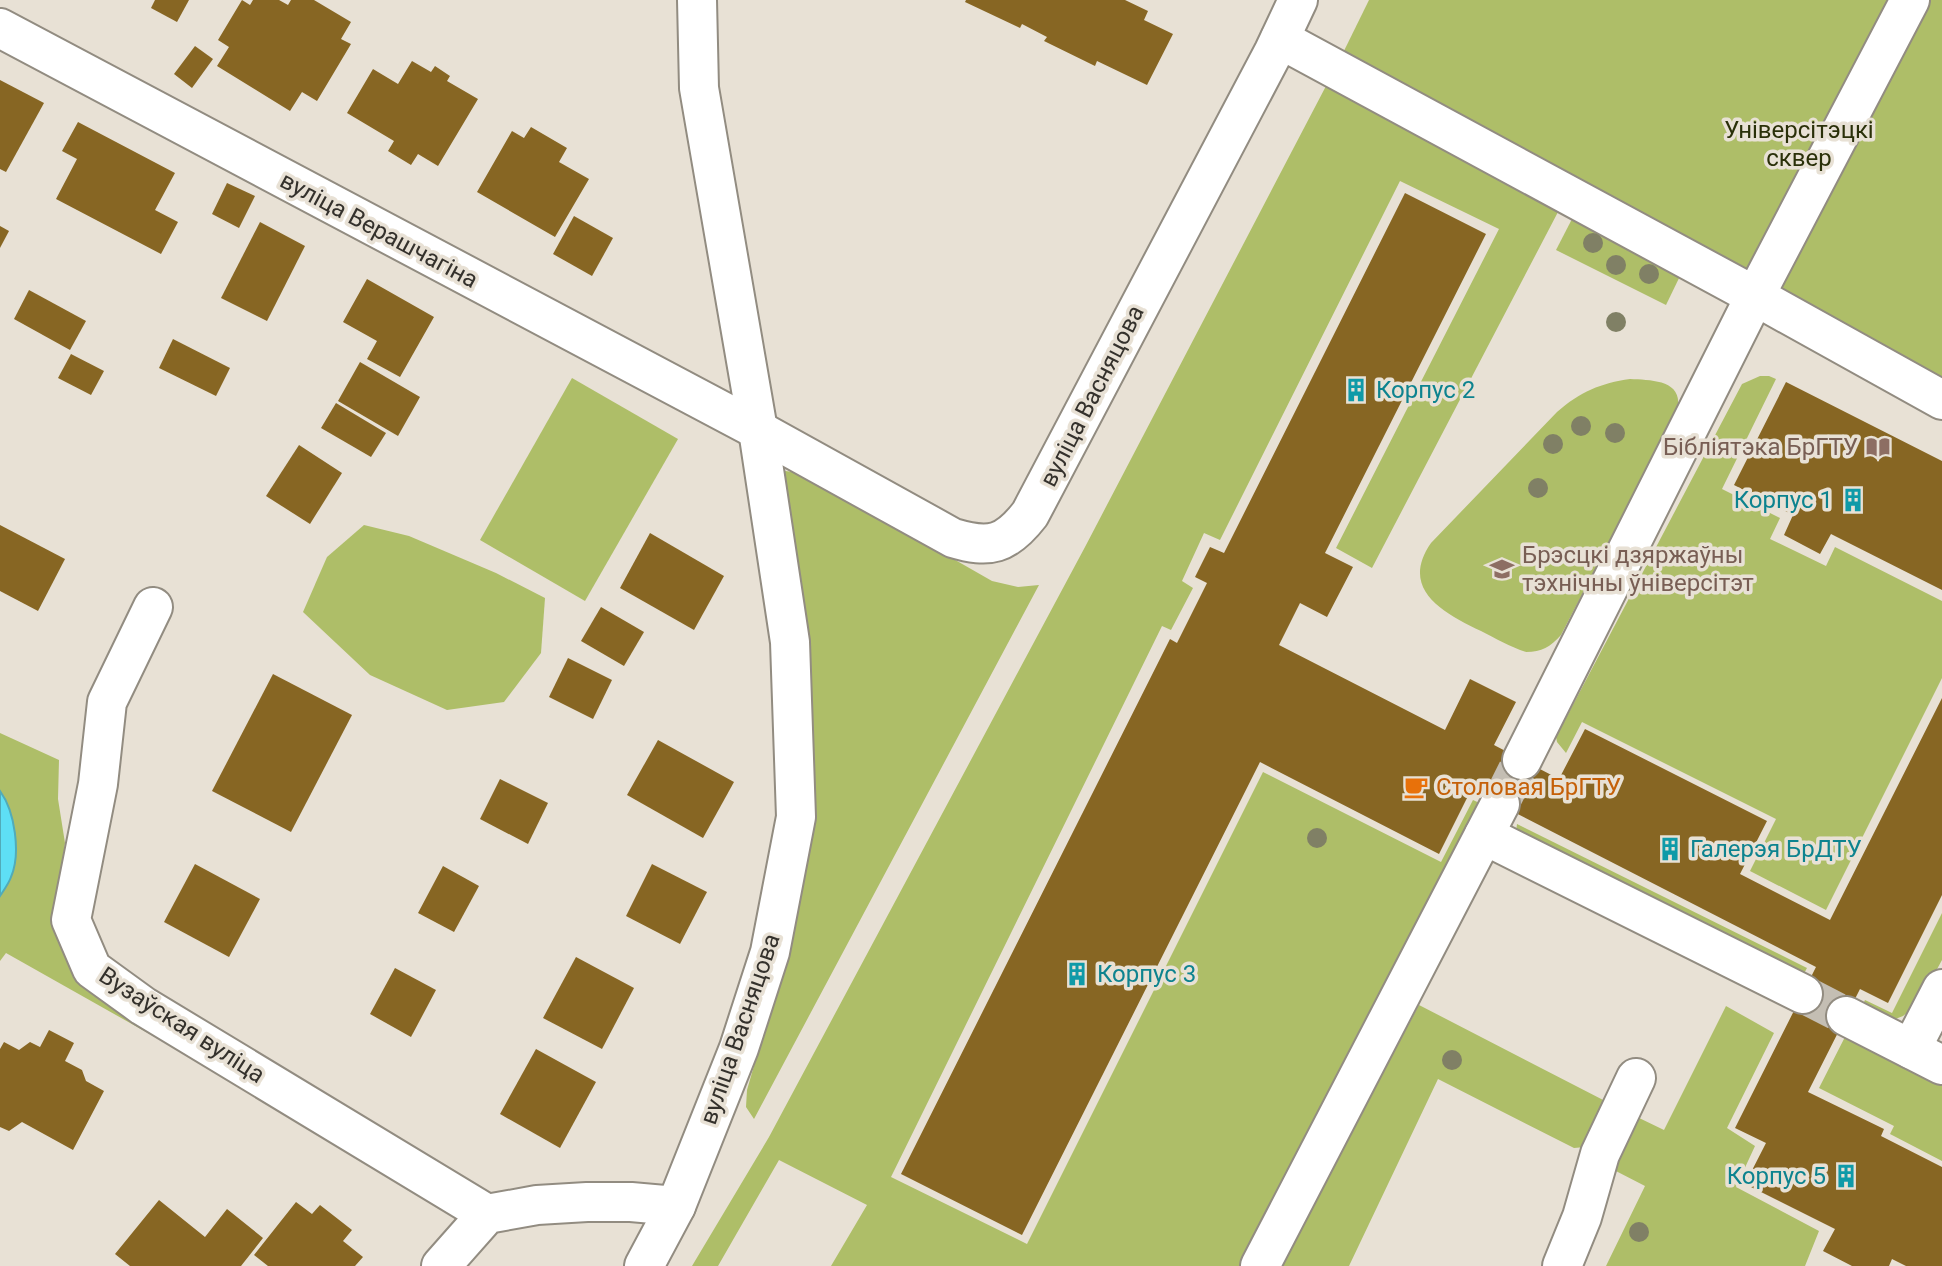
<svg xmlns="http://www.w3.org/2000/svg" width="1942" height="1266" font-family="Roboto,sans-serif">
  <rect width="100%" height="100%" fill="#e8e1d5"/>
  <!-- green -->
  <g fill="#aebe68">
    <path d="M1369 0H1942V379L1339 61Z"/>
    <path d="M1326 86 1558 212 1372 568 1336 548 1499 229 1400 181 1220 540 1204 533 1182 581 1193 588 1171 630 1162 626 891 1177 1027 1244 1263 772 1441 862 1473 800 1486 806 1242 1266H831L867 1205 779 1160 718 1266H692L769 1137 1085 547Z"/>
    <path d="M1572 219 1681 274 1666 305 1556 250Z"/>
    <path d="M1760 376H1769L1776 379 1722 489 1780 518 1770 539 1826 566 1835 547 1942 601V678L1826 910 1750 871 1776 819 1582 722 1566 753 1557 742 1556 737 1742 384Z"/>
    <path d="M572 378 678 439 585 601 480 540Z"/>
    <path d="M1630 379C1652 380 1685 380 1677 411L1561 635C1550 647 1542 652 1526 652 1510 647 1495 638 1481 631 1443 613 1399 589 1431 543L1557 412C1580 392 1601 383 1630 379Z"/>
    <path d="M785 471 803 473 992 581 1018 587 1039 585 754 1119 746 1107 747 1090 780 976 812 774 810 694 777 475Z"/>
    <path d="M364 525 409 536 496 573 545 598 541 653 504 702 447 710 370 675 303 612 327 557Z"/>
    <path d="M0 733 59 760 58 799 65 843 54 927 162 1041 6 953 0 961Z"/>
    <path d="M1517 824 1807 968 1801 979 1516 832Z"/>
    <path d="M1942 913V960L1918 1004 1903 1016 1893 1020 1860 1010 1865 1000 1892 1013Z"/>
    <path d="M1419 1005 1609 1103 1585 1147 1574 1148 1438 1079 1349 1266H1279Z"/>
    <path d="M1726 1006 1774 1033 1727 1128 1755 1146 1736 1187 1819 1231 1805 1266H1606L1645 1186 1612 1169 1635 1116 1664 1130Z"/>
    <path d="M1847 1033 1942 1080V1161L1890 1134 1894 1126 1819 1088Z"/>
  </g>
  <!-- water -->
  <path fill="#5edff5" stroke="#51abb9" stroke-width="2" d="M0 791C15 811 21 854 11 877 9 883 4 890 0 896Z"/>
  <!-- building -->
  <g fill="#876623">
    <path d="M155 0H189L177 22 151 8Z"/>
    <path d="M242 0 250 5 253 0H279L288 5 291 0H314L351 22 341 39 351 44 317 101 302 92 290 111 217 66 229 47 218 40Z"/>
    <path d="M966 0H1125L1148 11 1144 20 1173 34 1147 85 1097 61 1095 66 1044 41 1047 37 1022 24 1020 28 965 2Z"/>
    <path d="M195 46 213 59 192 88 174 74Z"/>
    <path d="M412 61 431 72 435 66 450 76 447 81 478 99 438 166 418 154 411 165 388 151 394 141 347 113 373 69 398 84Z"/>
    <path d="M0 80 44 103 6 172 0 169Z"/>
    <path d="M78 122 175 173 155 210 178 222 161 254 56 199 77 159 62 151Z"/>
    <path d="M531 127 567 148 559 162 589 179 555 237 477 192 512 131 524 138Z"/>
    <path d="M227 183 255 196 239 228 212 214Z"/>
    <path d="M1405 193 1486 234 1325 553 1353 567 1327 617 1300 603 1279 645 1445 730 1470 679 1516 702 1494 745 1559 779 1585 729 1767 821 1740 874 1830 920 1942 698V895L1888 1003 1860 989 1808 1092 1884 1129 1881 1136 1942 1167V1266H1906L1892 1259 1889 1266H1852L1823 1251 1835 1229 1745 1184 1766 1143 1735 1128 1816 967 1471 790 1439 854 1260 762 1022 1235 901 1174 1170 639 1177 643 1207 583 1195 577 1210 547 1224 553Z"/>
    <path d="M574 216 613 238 592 276 553 254Z"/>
    <path d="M260 222 305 246 267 321 221 298Z"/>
    <path d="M0 226 9 231 0 248Z"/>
    <path d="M367 279 434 317 400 377 367 359 377 341 343 322Z"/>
    <path d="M29 290 86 321 70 350 14 319Z"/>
    <path d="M173 339 230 368 216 396 159 368Z"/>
    <path d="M71 354 104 371 91 395 58 378Z"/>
    <path d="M360 362 420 397 398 436 338 401Z"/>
    <path d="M1786 382 1942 461V590L1831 534 1820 554 1784 535 1793 515 1734 485Z"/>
    <path d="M336 403 386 433 371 457 321 428Z"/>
    <path d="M299 445 342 473 310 524 266 496Z"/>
    <path d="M0 525 65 559 38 611 0 591Z"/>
    <path d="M650 533 724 576 694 630 620 588Z"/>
    <path d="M601 607 644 632 624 666 581 641Z"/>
    <path d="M568 658 612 680 593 719 549 697Z"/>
    <path d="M273 674 352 715 291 832 212 791Z"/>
    <path d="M658 740 734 782 703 838 627 795Z"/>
    <path d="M500 779 548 803 528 844 480 819Z"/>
    <path d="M195 864 260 899 229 957 164 922Z"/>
    <path d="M652 864 707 892 680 944 626 916Z"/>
    <path d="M443 866 479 886 454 932 418 913Z"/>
    <path d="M576 957 634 988 602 1049 543 1018Z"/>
    <path d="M395 968 436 990 411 1037 370 1014Z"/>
    <path d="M49 1030 74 1043 65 1061 82 1070 86 1081 104 1091 73 1150 22 1122 9 1131 0 1127V1049L4 1042 19 1050 30 1042 40 1047Z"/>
    <path d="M536 1049 596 1082 560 1148 500 1114Z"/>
    <path d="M159 1200 205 1237 227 1209 263 1238 241 1266H130L115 1254Z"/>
    <path d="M296 1202 312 1214 320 1205 352 1230 343 1241 363 1257 355 1266H268L254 1255Z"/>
  </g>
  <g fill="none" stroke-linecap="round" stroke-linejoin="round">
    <!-- minor-tunnel -->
    <g stroke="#c4beb3" stroke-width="38" stroke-dasharray="38 19" stroke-linecap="butt">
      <path d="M1500 804 1522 760"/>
      <path d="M1803 994 1846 1016"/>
    </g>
    <!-- minor casing -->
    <g stroke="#928c81" stroke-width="42">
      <g id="minor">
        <path d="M1910 0 1755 296 1942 400"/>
        <path d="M0 28 758 430 953 538C990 549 1006 545 1030 514L1274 51 1298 0"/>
        <path d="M1280 39 1755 296 1522 760"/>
        <path d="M153 607 107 702 98 784 71 920 92 969 143 1006 487 1214"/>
        <path d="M1484 835 1803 994"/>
        <path d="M1846 1016 1942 1065"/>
        <path d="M1911 1049 1942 989"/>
        <path d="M441 1266 487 1214 537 1205 587 1202H631L676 1206"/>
        <path d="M644 1266 676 1206 739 1048 770 952 796 817 790 642 758 430 699 88 697 0"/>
        <path d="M1260 1266 1500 804"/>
        <path d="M1562 1266 1582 1217 1600 1154 1636 1078"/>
      </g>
    </g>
    <!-- minor -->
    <use href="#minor" stroke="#fff" stroke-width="38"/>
  </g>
  <!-- trees -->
  <g fill="#808065">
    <circle cx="1593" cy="243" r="10"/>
    <circle cx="1616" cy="265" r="10"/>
    <circle cx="1649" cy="274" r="10"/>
    <circle cx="1616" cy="322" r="10"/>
    <circle cx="1581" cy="426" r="10"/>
    <circle cx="1615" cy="433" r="10"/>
    <circle cx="1553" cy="444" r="10"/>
    <circle cx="1538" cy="488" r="10"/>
    <circle cx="1317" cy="838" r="10"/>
    <circle cx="1452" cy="1060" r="10"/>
    <circle cx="1639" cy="1232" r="10"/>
  </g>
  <!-- icons -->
  <defs>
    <g id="building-bare" transform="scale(1.89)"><path d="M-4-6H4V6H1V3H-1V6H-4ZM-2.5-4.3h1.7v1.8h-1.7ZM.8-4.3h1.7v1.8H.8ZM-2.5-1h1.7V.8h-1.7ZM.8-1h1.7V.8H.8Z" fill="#0f9aa8" stroke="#e8e1d5" stroke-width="2.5" paint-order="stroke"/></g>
    <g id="library-bare" transform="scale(1.89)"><path d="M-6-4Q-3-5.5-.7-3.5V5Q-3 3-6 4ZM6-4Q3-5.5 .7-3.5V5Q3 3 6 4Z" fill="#8d6e63" stroke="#e8e1d5" stroke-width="2.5" paint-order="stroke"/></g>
    <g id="university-bare" transform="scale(1.89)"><path d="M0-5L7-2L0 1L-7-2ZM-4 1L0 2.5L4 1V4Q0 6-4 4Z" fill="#8d6e63" stroke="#e8e1d5" stroke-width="2.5" paint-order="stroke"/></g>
    <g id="cafe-bare" transform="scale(1.89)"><path d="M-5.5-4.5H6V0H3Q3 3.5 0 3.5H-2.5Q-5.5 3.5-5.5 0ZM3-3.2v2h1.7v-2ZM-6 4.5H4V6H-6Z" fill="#e8710a" stroke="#e8e1d5" stroke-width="2.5" paint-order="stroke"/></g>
  </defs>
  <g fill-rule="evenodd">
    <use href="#building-bare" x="1356" y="390"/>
    <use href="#library-bare" x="1878" y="447"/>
    <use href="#building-bare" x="1853" y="500"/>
    <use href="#university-bare" x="1502" y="569"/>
    <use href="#cafe-bare" x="1416" y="787"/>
    <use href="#building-bare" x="1670" y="849"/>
    <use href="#building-bare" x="1077" y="974"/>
    <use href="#building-bare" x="1846" y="1176"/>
  </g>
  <g text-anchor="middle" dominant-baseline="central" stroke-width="7" stroke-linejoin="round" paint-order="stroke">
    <!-- park labels -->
    <g font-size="24" fill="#2a3009" stroke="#e8e1d5">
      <text x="1799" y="130">Універсітэцкі<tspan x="1799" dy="28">сквер</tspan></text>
    </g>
    <!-- street labels -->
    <g font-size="24" fill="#34312c" stroke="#e8e1d5">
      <text transform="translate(379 230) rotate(28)">вуліца Верашчагіна</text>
      <text transform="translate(1092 396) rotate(-63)">вуліца Васняцова</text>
      <text transform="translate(182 1025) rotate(33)">Вузаўская вуліца</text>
      <text transform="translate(740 1029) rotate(-71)">вуліца Васняцова</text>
    </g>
    <!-- culture labels -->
    <g font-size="24" fill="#0d838f" stroke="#e8e1d5" text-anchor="start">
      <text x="1376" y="390">Корпус 2</text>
      <text x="1833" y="500" text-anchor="end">Корпус 1</text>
      <text x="1690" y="849">Галерэя БрДТУ</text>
      <text x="1097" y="974">Корпус 3</text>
      <text x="1826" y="1176" text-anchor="end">Корпус 5</text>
    </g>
    <!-- education labels -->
    <g font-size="24" fill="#785e54" stroke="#e8e1d5" text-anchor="end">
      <text x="1858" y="447">Бібліятэка БрГТУ</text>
      <text x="1522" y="555" text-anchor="start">Брэсцкі дзяржаўны<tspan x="1522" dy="28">тэхнічны ўніверсітэт</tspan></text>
    </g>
    <!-- food labels -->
    <g font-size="24" fill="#c56008" stroke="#e8e1d5" text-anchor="start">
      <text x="1436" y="787">Столовая БрГТУ</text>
    </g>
  </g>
</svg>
